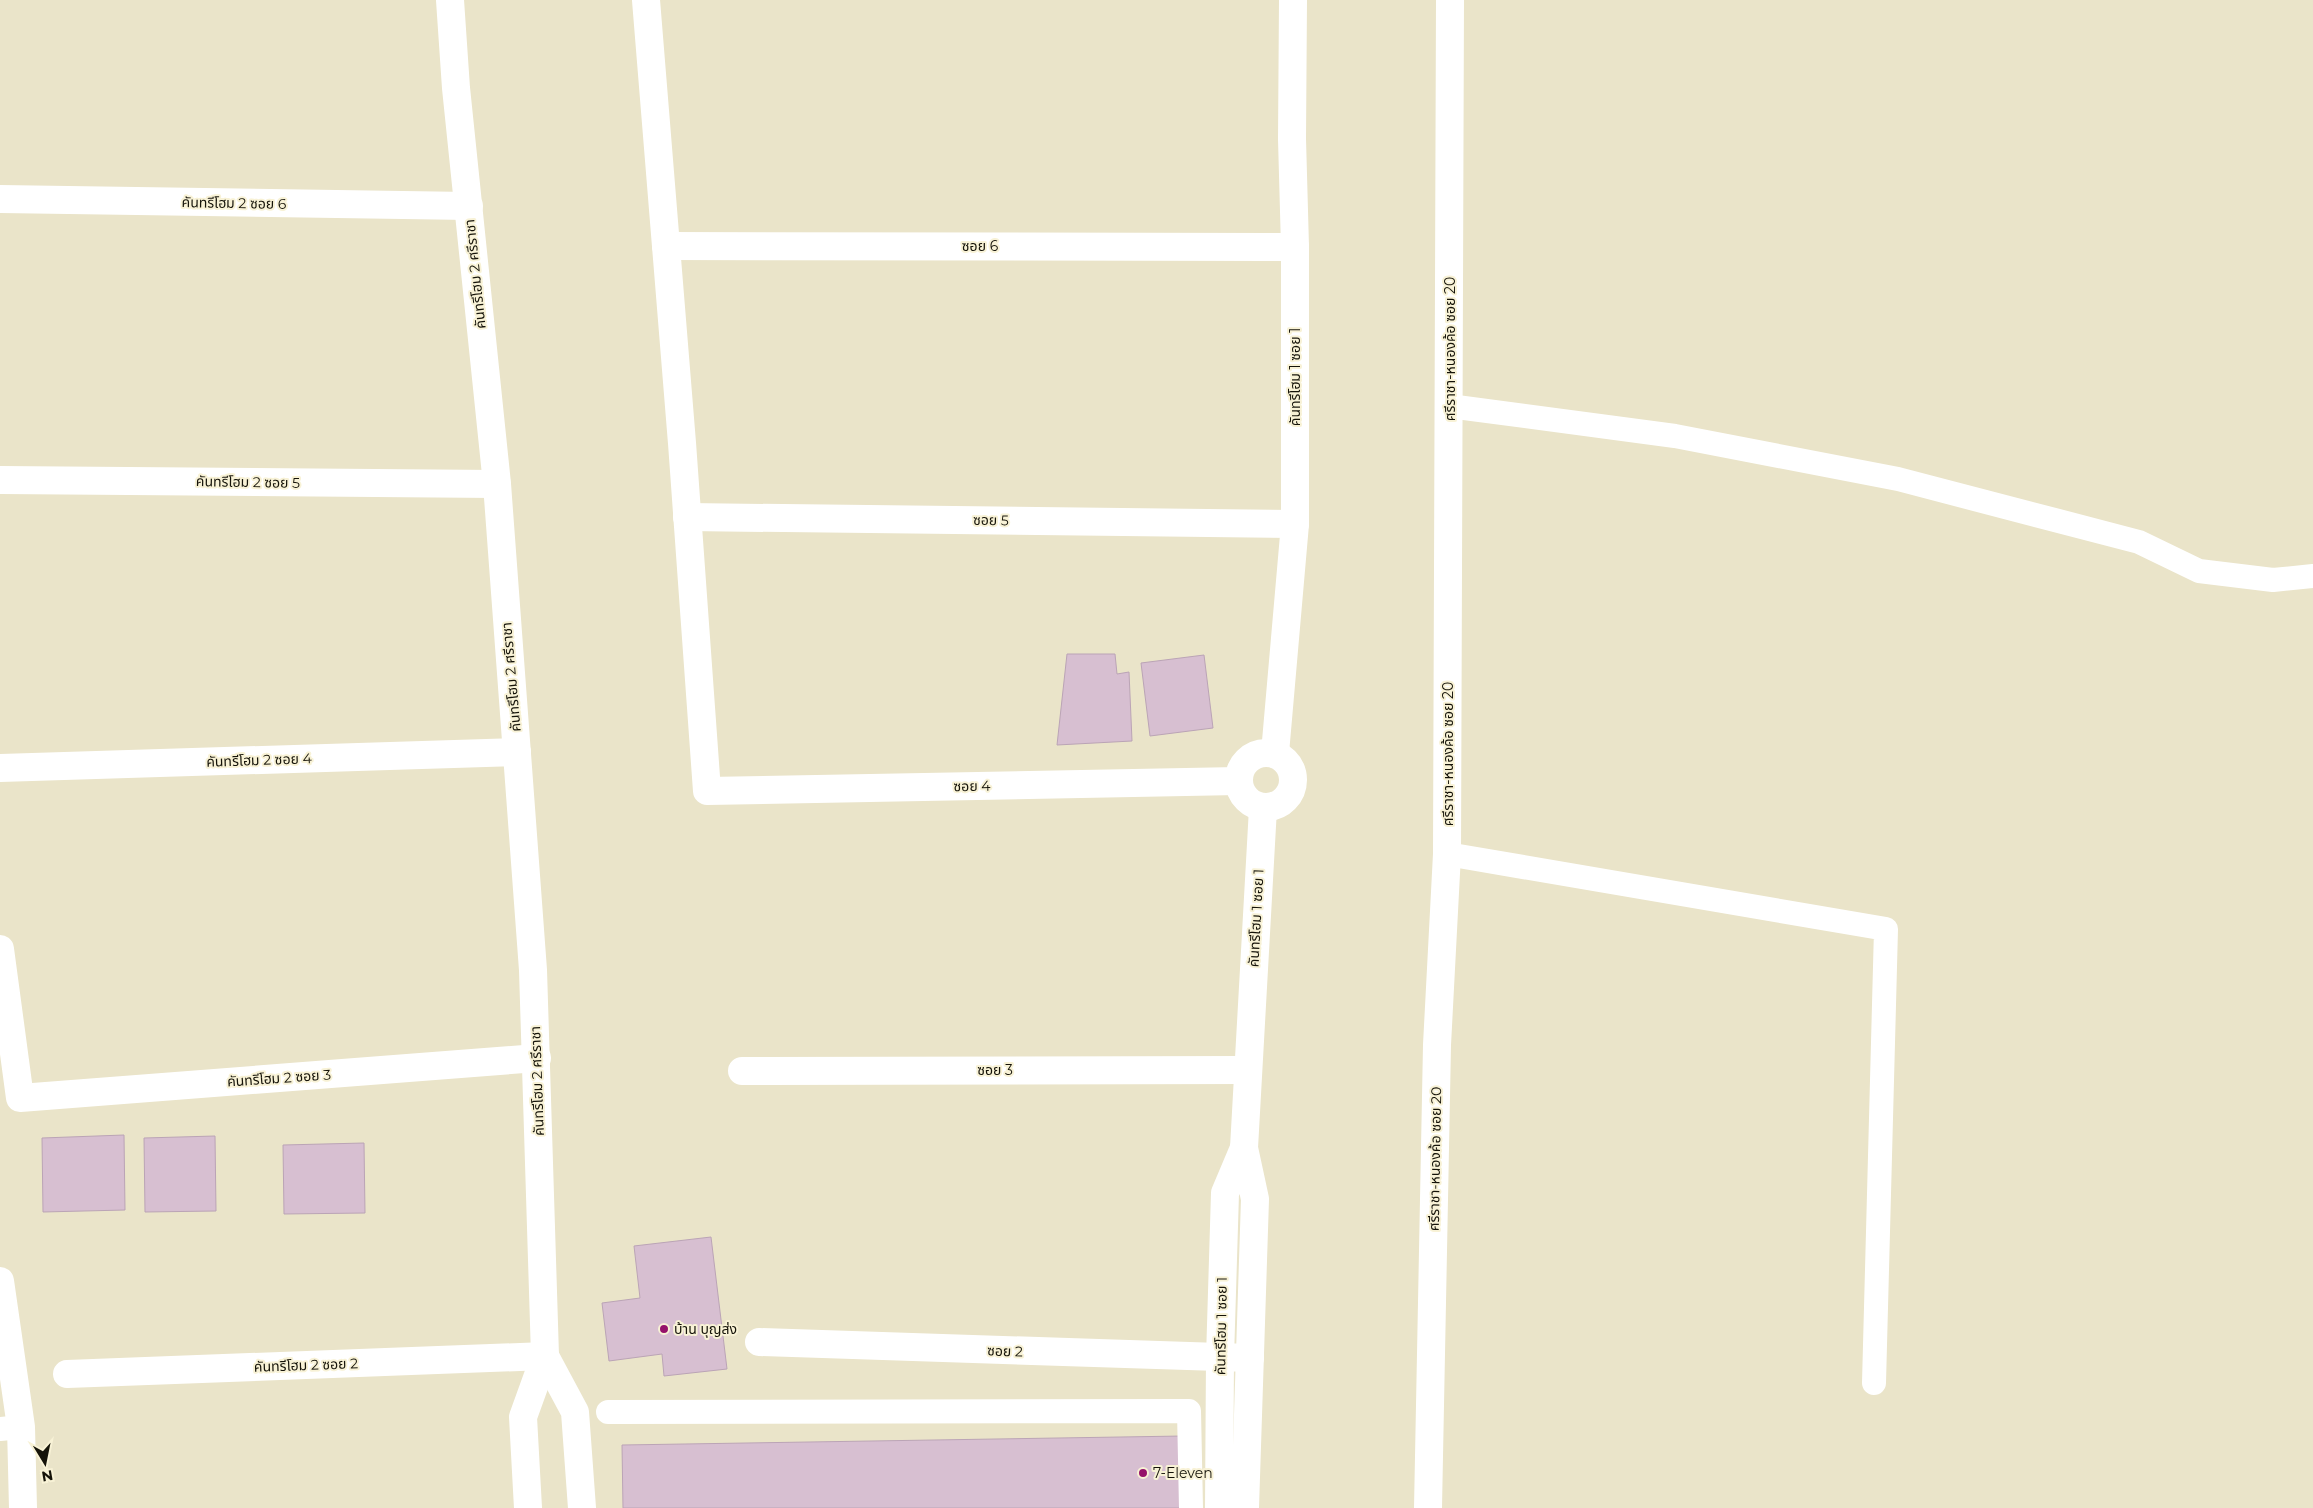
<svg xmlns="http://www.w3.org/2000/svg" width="2313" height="1508" font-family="Montserrat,'Noto Sans Thai',sans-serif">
  <rect width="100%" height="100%" fill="#eae4c9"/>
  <!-- building -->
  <g fill="#d7bfd1" stroke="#bba4b6">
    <path d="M1067 654H1115L1117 674 1129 672 1132 741 1057 745Z"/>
    <path d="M1204 655 1213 728 1150 736 1141 663Z"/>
    <path d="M124 1135 125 1210 43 1212 42 1138Z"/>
    <path d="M215 1136 216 1211 145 1212 144 1138Z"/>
    <path d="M364 1143 365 1213 284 1214 283 1145Z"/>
    <path d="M711 1237 727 1369 664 1376 662 1354 609 1361 602 1303 640 1298 634 1246Z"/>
    <path d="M1183 1436V1508H623L622 1445Z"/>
  </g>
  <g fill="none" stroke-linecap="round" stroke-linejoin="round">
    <!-- service -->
    <g stroke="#fff" stroke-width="24">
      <path d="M1449 406 1675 436 1898 479 2139 542 2199 571 2273 580 2313 576"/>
      <path d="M1447 854 1886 929 1874 1383"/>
      <path d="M608 1412 1189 1411 1191 1508"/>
      <path d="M0 1429 21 1427"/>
    </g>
    <!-- minor -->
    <g stroke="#fff" stroke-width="28">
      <path d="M450 0 456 88 497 484 533 970 545 1356 523 1417 528 1508"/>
      <path d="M646 0 682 443 707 791 1238 781"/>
      <path d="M0 199 469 206"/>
      <path d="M666 246 1295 247"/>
      <path d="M0 480 497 484"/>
      <path d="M687 517 1295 524"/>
      <circle cx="1266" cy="780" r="27"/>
      <path d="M1275 753 1295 524V247L1292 139 1293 0"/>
      <path d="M0 768 517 752"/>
      <path d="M0 949 20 1098 537 1058"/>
      <path d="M742 1071 1247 1070"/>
      <path d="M0 1281 21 1427 23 1508"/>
      <path d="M759 1342 1250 1358"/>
      <path d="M545 1356 575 1412 582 1508"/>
      <path d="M67 1374 545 1356"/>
      <path d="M1219 1508 1220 1358 1225 1193 1244 1148"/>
      <path d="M1245 1508 1255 1199 1244 1148 1263 808"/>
      <path d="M1428 1508 1437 1045 1447 854 1450 0"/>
    </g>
  </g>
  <!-- markers -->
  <g fill="#95126a" stroke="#f8f2d6" stroke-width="2">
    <circle cx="664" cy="1329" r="5"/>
    <circle cx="1143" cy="1473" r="5"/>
  </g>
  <g text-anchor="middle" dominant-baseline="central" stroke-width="4" stroke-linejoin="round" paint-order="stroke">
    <!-- street labels -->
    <g font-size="14" fill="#151309" stroke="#f8f2d6">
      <text transform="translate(234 203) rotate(1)">คันทรีโฮม 2 ซอย 6</text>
      <text x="980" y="246">ซอย 6</text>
      <text transform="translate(475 274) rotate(-96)">คันทรีโฮม 2 ศรีราชา</text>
      <text transform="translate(1450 349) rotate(-90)">ศรีราชา-หนองค้อ ซอย 20</text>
      <text transform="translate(1295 377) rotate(-90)">คันทรีโฮม 1 ซอย 1</text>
      <text transform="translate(248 482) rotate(1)">คันทรีโฮม 2 ซอย 5</text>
      <text transform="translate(991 520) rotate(1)">ซอย 5</text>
      <text transform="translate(511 677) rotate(-95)">คันทรีโฮม 2 ศรีราชา</text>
      <text transform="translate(1448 754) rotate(-90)">ศรีราชา-หนองค้อ ซอย 20</text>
      <text transform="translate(259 760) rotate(-2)">คันทรีโฮม 2 ซอย 4</text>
      <text transform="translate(972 786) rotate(-1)">ซอย 4</text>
      <text transform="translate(1256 918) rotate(-87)">คันทรีโฮม 1 ซอย 1</text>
      <text x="995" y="1070">ซอย 3</text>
      <text transform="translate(279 1078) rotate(-4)">คันทรีโฮม 2 ซอย 3</text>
      <text transform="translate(537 1081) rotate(-92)">คันทรีโฮม 2 ศรีราชา</text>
      <text transform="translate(1435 1159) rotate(-89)">ศรีราชา-หนองค้อ ซอย 20</text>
      <text transform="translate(1221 1326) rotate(-89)">คันทรีโฮม 1 ซอย 1</text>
      <text transform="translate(1005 1351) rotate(2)">ซอย 2</text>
      <text transform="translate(306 1365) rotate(-2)">คันทรีโฮม 2 ซอย 2</text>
    </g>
    <!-- poi labels -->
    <g font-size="14" fill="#151309" stroke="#f8f2d6" text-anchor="start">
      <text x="674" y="1329">บ้าน บุญส่ง</text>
      <text x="1153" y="1473">7-Eleven</text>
    </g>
  </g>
  <!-- north arrow -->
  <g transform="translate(45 1463) rotate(170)" stroke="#f8f2d6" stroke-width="4" paint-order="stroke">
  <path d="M0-4L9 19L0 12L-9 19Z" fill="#151309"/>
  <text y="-8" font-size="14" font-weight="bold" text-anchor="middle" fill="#151309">N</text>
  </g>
</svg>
